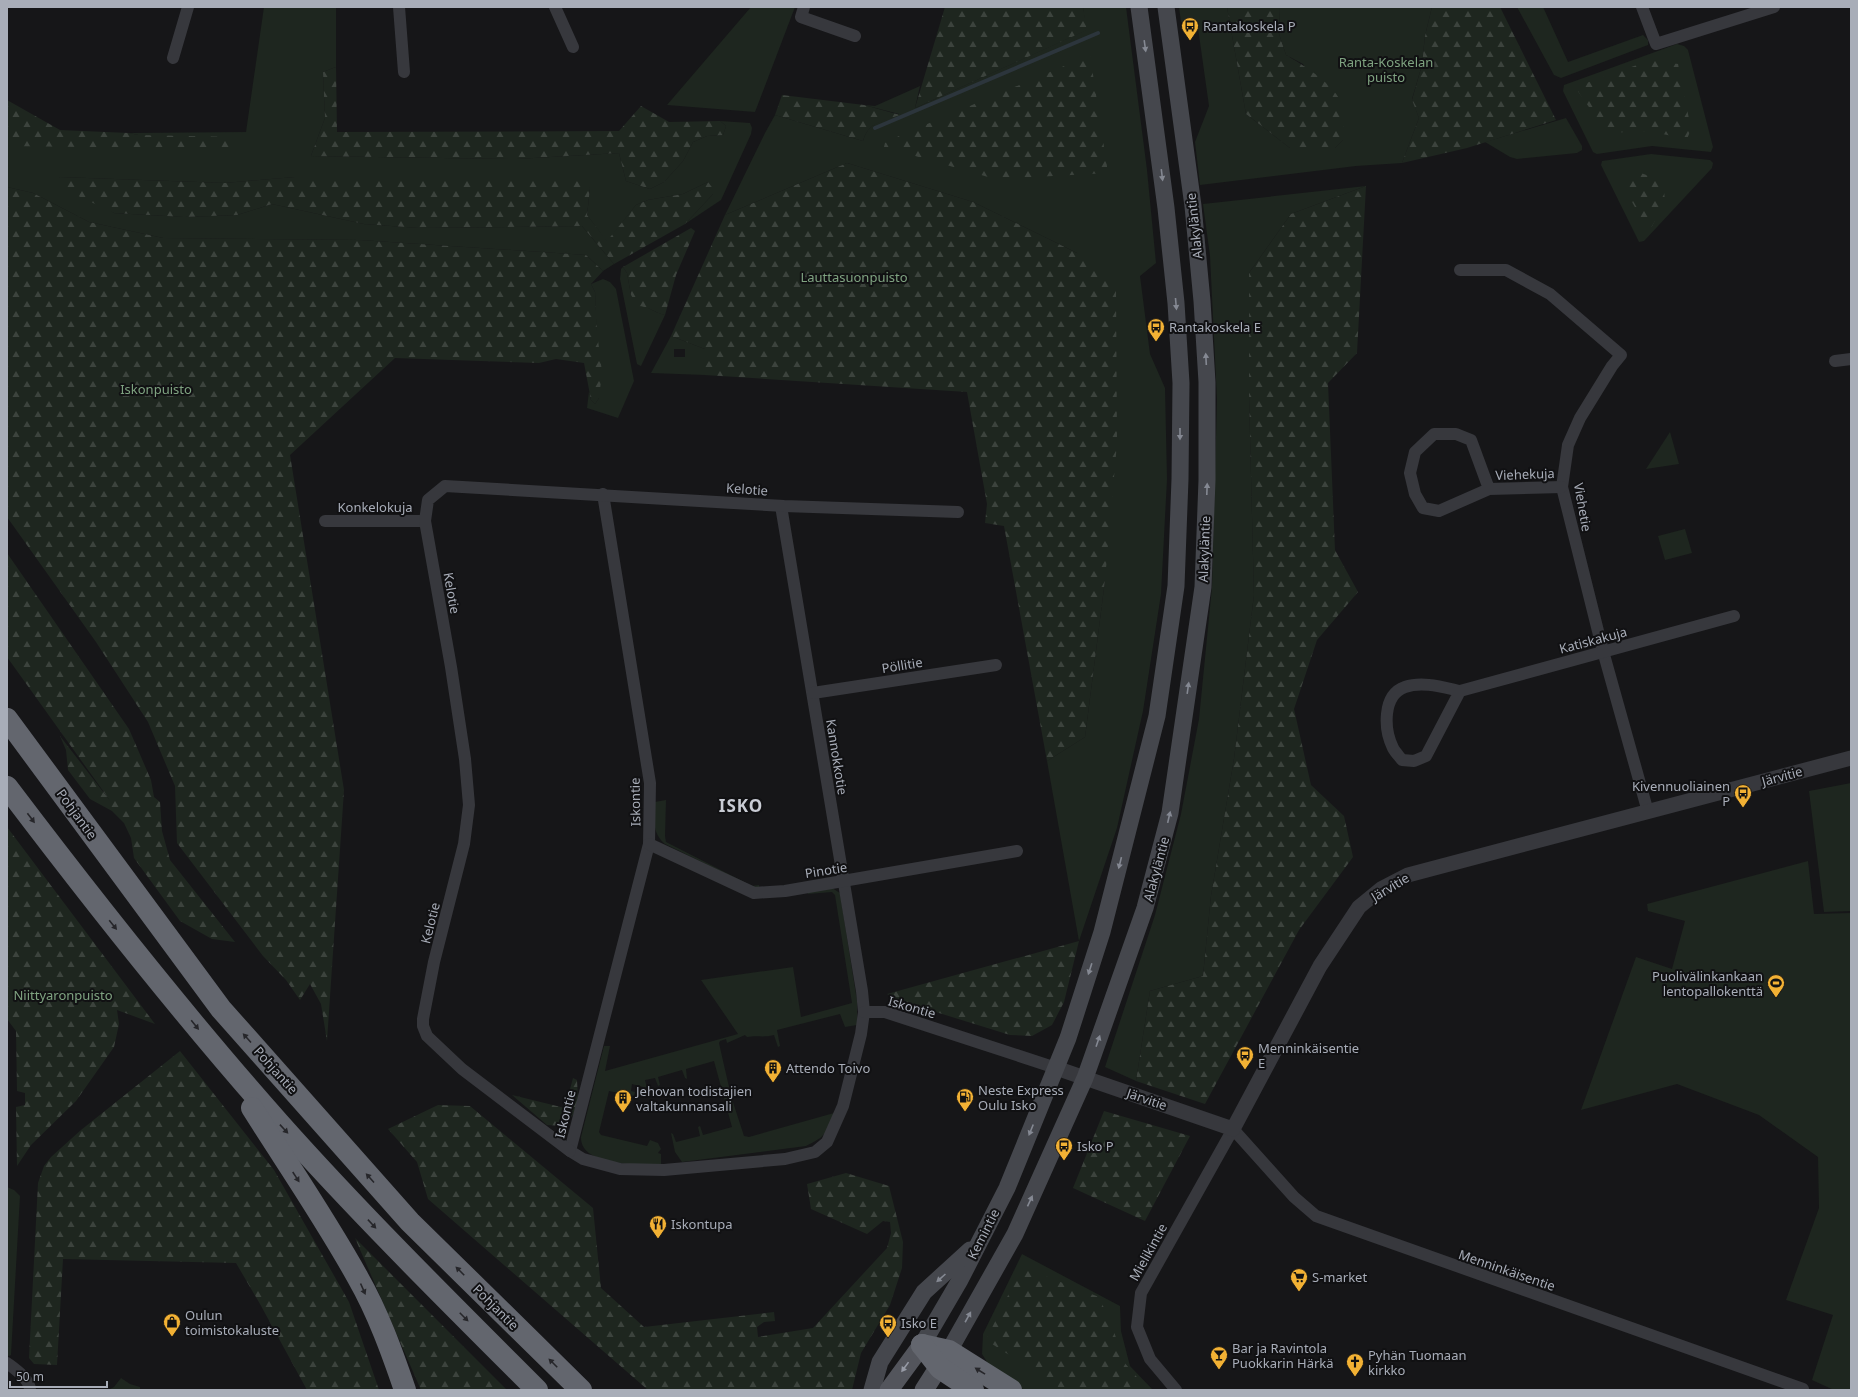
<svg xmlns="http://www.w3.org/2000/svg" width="1858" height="1397" font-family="'Noto Sans',sans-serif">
  <defs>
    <pattern id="forest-firs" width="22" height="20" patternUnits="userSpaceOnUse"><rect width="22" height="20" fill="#1e261f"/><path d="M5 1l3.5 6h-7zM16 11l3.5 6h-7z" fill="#3c433d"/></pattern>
  </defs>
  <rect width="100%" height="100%" fill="#161618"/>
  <!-- green -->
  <g fill="#1e261f" fill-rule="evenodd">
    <path d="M264 7H336V67L323 72 325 118 311 156 516 159 619 153 626 181 650 189 664 182 683 161 693 142 707 136 723 135 726 126 720 121 750 123 752 128 751 134 721 200 685 224 713 194 708 182 683 194 648 200 636 205 607 242 587 215 590 188 295 177 225 183 59 177 114 213 184 217 237 215 272 204 364 224 419 228 582 226 614 264 603 271 586 255 359 240 163 238 89 222 33 193 7 187V146H77L138 135 129 133 246 132Z"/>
    <path d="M751 7H795L755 112 667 105Z"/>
    <path d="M1083 7H1126L1147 170 1156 263 1140 276 1150 354 1165 388 1167 479 1161 594 1143 711 1117 828 1079 941 1047 761 1085 737 1105 580 1077 253 973 202 847 163 725 215 765 133 775 115 863 141C868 122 882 121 899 114L864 105 875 106 920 86 915 108 1086 30Z"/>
    <path d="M1179 7H1227L1246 114 1290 148H1335L1343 140 1303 64 1286 55 1279 34 1280 7H1432L1425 36 1422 65 1412 99 1419 118 1402 163 1356 166 1200 185 1195 142 1209 106 1197 21 1181 22Z"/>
    <path d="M1517 7H1543L1568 62 1643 35 1648 40V45L1561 78 1554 75Z"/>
    <path d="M1677 44 1684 46 1688 50 1713 147 1711 152 1652 146 1597 154 1593 152 1563 91 1564 85Z"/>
    <path d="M1566 118 1582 146V150L1577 153 1517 159 1510 157 1485 142Z"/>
    <path d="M1651 154 1710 160 1713 163 1712 168 1644 241 1639 242 1601 165 1602 161Z"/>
    <path d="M1366 186 1291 214 1249 273V394L1254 595 1234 759 1211 896 1203 976 1150 991 1136 1081 1105 1067 1155 915 1181 814 1199 719 1212 587 1217 399 1210 256 1203 204Z"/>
    <path d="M623 267 627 273 631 295C641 303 652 312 665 315L641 366 637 364 620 279 621 269Z"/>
    <path d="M603 279 610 282 616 289 634 381 618 418 587 408 589 391 591 400 595 404 599 398 595 292 591 284Z"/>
    <path d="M671 336 705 349V375L651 373ZM674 349H685V357H674Z"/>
    <path d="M1670 432 1679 464 1646 469Z"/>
    <path d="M1685 529 1692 553 1665 560 1658 536Z"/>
    <path d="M1851 783V911L1824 912 1809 791Z"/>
    <path d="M666 800 665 836 666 842 752 886 759 885V888L753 887 665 844C651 832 655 819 655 802Z"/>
    <path d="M1808 861 1814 914 1851 913V1390H1834L1812 1380 1833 1315 1786 1300 1819 1208 1818 1157 1759 1115 1677 1084 1581 1110 1636 957 1672 969 1685 921 1648 911 1647 904Z"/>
    <path d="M832 888 840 893 857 1001V1025L845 1027 840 1014 777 1030 780 1046 778 1047 774 1035C762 1038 758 1035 747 1037L745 1035 727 1043 726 1039 720 1041 719 1043 731 1096 744 1136 749 1137 834 1113C827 1133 825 1137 806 1146L682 1162 675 1152 671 1133 673 1134 676 1142 700 1136 698 1127 700 1126 703 1135 732 1127 714 1061 686 1069 687 1079 685 1078 682 1070 658 1077 660 1085 658 1086 655 1078 645 1080 647 1088 632 1084 631 1091 635 1092 634 1096 609 1091 599 1132 601 1135 647 1146 650 1140 658 1143 661 1149 658 1153 661 1154V1165C641 1164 580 1167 581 1137L604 1046H610L605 1071 738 1034 701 980 793 967 801 1017 852 1003 835 895 832 892 808 894V891Z"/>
    <path d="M7 1187 14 1190 20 1196 11 1355 9 1356 7 1355Z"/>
    <path d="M1022 1254 1120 1306 1121 1331 1130 1366 1153 1390H1024L987 1362 982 1354 983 1334Z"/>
    <path d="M121 1378 130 1384 140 1387V1390H108L114 1387Z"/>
  </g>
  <!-- forest -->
  <g fill="url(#forest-firs)">
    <path d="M945 7H1083L1087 30 915 108Z"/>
    <path d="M1227 7H1280L1279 34 1286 55C1303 65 1336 85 1342 105 1345 115 1343 129 1343 140L1335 148H1290L1246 114Z"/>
    <path d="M1432 7H1500L1556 120 1467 148 1402 163 1419 118 1412 100 1422 65 1425 36Z"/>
    <path d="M1090 55 1108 173 995 179 884 147 885 143 899 136Z"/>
    <path d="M1651 60 1678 64 1691 129 1687 139 1648 131 1607 133 1575 87Z"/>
    <path d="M336 67 337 132 619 131 641 106 669 122 720 121 726 126 723 135 707 136 693 142 683 161 664 182 650 189 626 181 619 153 516 159 311 156 325 118 323 72Z"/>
    <path d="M782 95 864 105 900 115C883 121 868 122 863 141L775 115Z"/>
    <path d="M7 100 60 130 129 133 138 135 234 137 238 143 235 149 7 146Z"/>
    <path d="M847 163 973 202 1077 253 1116 289 1117 443 1105 580 1085 737 1047 761 1004 526 985 523 987 504 967 392 705 375V349L671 336 725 215Z"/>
    <path d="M1627 168 1663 181 1665 201 1649 232 1627 193Z"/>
    <path d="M59 177 225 183 295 177H363L575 180 590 188 587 215 607 241 636 205 648 200 683 194 708 182 714 190 713 194 685 224 614 264 582 226 419 228 364 224 272 204 237 215 184 217 114 213 72 193Z"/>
    <path d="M1366 186 1357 353 1328 383 1335 550 1358 592 1317 640 1294 709 1311 785 1344 816 1353 857 1299 930 1205 1104 1136 1081 1150 991 1203 976 1211 896 1234 759 1254 595 1249 394V273L1291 214Z"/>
    <path d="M7 187 33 193 89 222 163 238 359 240 586 255 603 271 591 284 595 292 597 332 602 372 599 398 595 404 591 400 584 363 556 359 539 363 395 358 290 455 344 790 327 1041 321 1004 310 984 300 1000 286 980 263 956 177 843 175 786 148 722 96 642 7 517Z"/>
    <path d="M691 228 695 231 676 275 665 315C655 313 648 306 638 306L631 295 627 273 623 267Z"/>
    <path d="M7 553 129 729 151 780 154 797 160 802 162 831 170 860 235 942 212 939 180 921 134 858 131 838 124 823 112 811 90 799 68 770 66 750 60 736 111 802 7 657Z"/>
    <path d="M7 827 155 1024 117 1010 119 1024 114 1047 76 1101 31 1145 17 1166 16 1107 25 1105V1093L17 1091 16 1031 7 1019Z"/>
    <path d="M1079 941 1064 1002 1052 1025 1032 1036 1010 1035 897 1000 887 994Z"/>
    <path d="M180 1051 274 1170 349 1302 379 1390H307L260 1304 236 1263 63 1259 57 1365 34 1364 29 1358 38 1183 44 1166 51 1157 81 1130Z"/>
    <path d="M573 1078 577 1080C578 1103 581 1110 563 1126L547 1125 512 1095 565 1108Z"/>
    <path d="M438 1105 470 1106 593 1208 601 1288 644 1327 774 1312 775 1321 764 1322 757 1327 758 1337 813 1328 887 1248 891 1233 890 1222 883 1221 867 1234 811 1209 807 1184 846 1173 889 1186 903 1242 902 1268 890 1305 861 1353 852 1390H648L428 1199 417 1162 388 1129Z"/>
    <path d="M1104 1111 1190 1136 1145 1221 1073 1188Z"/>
    <path d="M355 1238 507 1390H421Z"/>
    <path d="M1022 1267 1099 1297 1113 1328 1123 1361 1148 1390H1063L986 1340Z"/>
  </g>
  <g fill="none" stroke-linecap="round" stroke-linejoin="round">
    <!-- stream -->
    <path stroke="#2c353c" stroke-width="4" d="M875 128 1098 33"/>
    <!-- minor -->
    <g stroke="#37383d" stroke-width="12">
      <path d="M399 7 404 72"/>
      <path d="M555 7 573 47"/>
      <path d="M804 7 801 17 855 36"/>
      <path d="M1642 7 1656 44 1774 7"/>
      <path d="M173 58 188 7"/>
      <path d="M1460 270H1506L1550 294 1621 355 1612 366 1580 418 1568 445 1562 487 1603 651 1648 812"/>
      <path d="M1835 361 1851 359"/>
      <path d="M1489 489 1439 511 1423 508 1415 494 1410 473 1415 452 1434 434H1456L1471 440 1489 489 1562 487"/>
      <path d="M603 494 650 783 649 844 570 1151 583 1159 620 1169 664 1170 785 1159 815 1152 827 1142 843 1106 861 1034 864 1012 862 991 781 506"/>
      <path d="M325 521H425"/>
      <path d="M1460 691 1426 756 1414 761 1402 760C1399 756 1395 752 1393 748 1384 730 1382 695 1405 687 1422 681 1442 687 1460 691L1734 616"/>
      <path d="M813 693 996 665"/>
      <path d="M649 844 754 893 785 891 1017 851"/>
      <path d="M864 1012H885L1056 1068"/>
      <path d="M570 1151 462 1069 427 1036 423 1026V1019L434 962 464 844 469 805 465 759 451 667 425 521 428 500 445 486 784 506 958 512"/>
      <path d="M7 1363C15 1369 30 1379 30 1390"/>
      <path d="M1176 1390 1150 1359 1137 1327 1141 1293 1233 1129 1294 1197 1316 1216 1803 1389"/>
    </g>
    <!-- tertiary -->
    <path stroke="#37383d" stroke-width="15" d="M1056 1068 1233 1129 1320 966 1359 907 1381 889 1408 875 1851 758"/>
    <!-- secondary -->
    <g stroke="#45474d" stroke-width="17">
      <path d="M922 1345 960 1280 1007 1188 1068 1038 1102 932 1157 716 1176 586 1180 479 1181 383 1176 303 1166 208 1139 7"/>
      <path d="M949 1351 1015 1234 1085 1078 1145 908 1170 813 1203 587 1207 480V382L1202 301 1193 206 1166 7"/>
      <path d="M872 1390 880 1362 924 1292 970 1250"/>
    </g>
    <!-- primary -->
    <g stroke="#53555c" stroke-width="19">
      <path d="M889 1390 922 1345"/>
      <path d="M924 1390 947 1354"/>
    </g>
    <!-- motorway -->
    <g stroke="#63666e" stroke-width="22">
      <path d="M7 719 221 1009 410 1222 581 1390"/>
      <path d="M7 787C94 902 183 1015 279 1123 361 1215 449 1302 537 1390"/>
      <path d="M252 1108C288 1165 326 1220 358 1278 378 1313 392 1352 405 1390"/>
      <path d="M922 1345 949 1351 1011 1390"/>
      <path d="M922 1345 940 1368 973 1390"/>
    </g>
  </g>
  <!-- one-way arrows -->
  <defs><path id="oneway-solid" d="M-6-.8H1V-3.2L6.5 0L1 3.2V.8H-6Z"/></defs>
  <g fill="#858993">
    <use href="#oneway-solid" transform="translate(1145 46) rotate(82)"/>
    <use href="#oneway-solid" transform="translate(1162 175) rotate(83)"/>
    <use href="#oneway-solid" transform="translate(1176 304) rotate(85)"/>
    <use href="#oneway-solid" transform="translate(1206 359) rotate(-93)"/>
    <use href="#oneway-solid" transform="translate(1180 434) rotate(90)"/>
    <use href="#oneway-solid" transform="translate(1207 489) rotate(-88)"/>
    <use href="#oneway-solid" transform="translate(1188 688) rotate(-82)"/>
    <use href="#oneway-solid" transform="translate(1169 817) rotate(-77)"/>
    <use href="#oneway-solid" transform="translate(1120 863) rotate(104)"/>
    <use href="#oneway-solid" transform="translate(1090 969) rotate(108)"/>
    <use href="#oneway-solid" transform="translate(1098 1041) rotate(-71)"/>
    <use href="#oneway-solid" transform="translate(1031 1130) rotate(112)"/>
    <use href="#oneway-solid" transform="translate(1030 1201) rotate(-65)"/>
    <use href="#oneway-solid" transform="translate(941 1278) rotate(138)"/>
    <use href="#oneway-solid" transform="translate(968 1317) rotate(-61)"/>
  </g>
  <g fill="#26262a">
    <use href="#oneway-solid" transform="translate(31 818) rotate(53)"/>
    <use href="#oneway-solid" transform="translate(113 925) rotate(51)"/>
    <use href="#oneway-solid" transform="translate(195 1025) rotate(51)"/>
    <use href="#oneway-solid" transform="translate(247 1038) rotate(-132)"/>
    <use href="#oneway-solid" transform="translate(284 1129) rotate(47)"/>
    <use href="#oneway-solid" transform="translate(296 1177) rotate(57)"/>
    <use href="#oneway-solid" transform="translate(370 1178) rotate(-132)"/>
    <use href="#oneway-solid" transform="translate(372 1224) rotate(47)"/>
    <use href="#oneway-solid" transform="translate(460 1271) rotate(-135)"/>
    <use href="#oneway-solid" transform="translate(363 1289) rotate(66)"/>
    <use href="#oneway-solid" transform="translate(464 1317) rotate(45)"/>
    <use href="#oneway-solid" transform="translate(553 1363) rotate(-135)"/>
    <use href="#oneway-solid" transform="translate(980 1371) rotate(-148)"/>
  </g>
  <use fill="#979ba6" href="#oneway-solid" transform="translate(905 1367) rotate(126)"/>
  <!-- icons -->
  <defs>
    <g id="bus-pin" transform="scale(0.9)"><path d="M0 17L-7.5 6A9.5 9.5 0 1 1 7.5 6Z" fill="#f2b134" stroke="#111113"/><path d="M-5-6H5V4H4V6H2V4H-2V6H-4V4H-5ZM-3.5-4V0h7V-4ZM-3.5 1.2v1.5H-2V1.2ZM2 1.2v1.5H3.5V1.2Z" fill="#111"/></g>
    <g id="stadium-pin" transform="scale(0.9)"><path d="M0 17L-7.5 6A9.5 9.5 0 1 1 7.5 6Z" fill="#f2b134" stroke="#111113"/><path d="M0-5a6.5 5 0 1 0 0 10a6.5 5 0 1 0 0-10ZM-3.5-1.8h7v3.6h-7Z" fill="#111"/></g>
    <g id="building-pin" transform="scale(0.9)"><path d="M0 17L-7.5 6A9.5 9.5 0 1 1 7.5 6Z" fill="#f2b134" stroke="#111113"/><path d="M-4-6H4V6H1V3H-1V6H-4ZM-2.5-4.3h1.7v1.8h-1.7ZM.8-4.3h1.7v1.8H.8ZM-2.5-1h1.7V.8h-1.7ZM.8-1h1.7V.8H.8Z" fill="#111"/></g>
    <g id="fuel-pin" transform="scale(0.9)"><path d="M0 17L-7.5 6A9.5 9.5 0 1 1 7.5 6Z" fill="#f2b134" stroke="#111113"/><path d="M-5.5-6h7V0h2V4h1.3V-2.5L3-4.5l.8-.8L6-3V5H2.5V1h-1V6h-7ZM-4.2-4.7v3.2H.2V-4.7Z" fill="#111"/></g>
    <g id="restaurant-pin" transform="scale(0.9)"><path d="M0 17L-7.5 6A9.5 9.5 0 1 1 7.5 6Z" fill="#f2b134" stroke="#111113"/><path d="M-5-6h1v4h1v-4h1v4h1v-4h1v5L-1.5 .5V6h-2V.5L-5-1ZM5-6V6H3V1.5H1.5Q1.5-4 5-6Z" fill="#111"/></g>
    <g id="supermarket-pin" transform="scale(0.9)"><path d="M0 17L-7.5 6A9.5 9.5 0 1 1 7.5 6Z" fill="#f2b134" stroke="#111113"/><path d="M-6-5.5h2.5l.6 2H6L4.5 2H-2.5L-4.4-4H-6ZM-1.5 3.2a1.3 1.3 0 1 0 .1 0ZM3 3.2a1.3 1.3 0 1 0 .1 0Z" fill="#111"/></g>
    <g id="shop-pin" transform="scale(0.9)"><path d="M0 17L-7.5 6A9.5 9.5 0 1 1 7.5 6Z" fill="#f2b134" stroke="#111113"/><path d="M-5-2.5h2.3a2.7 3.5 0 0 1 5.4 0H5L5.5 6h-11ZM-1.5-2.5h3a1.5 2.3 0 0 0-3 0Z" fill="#111"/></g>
    <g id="bar-pin" transform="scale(0.9)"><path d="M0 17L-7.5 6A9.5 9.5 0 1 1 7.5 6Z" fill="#f2b134" stroke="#111113"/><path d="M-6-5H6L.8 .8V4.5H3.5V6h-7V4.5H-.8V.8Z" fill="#111"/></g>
    <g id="church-pin" transform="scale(0.9)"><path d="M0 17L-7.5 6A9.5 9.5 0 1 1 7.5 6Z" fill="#f2b134" stroke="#111113"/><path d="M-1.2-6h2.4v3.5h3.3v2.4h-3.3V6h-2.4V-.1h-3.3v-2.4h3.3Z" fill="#111"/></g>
  </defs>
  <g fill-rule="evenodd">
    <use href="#bus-pin" x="1190" y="26"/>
    <use href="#bus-pin" x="1156" y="327"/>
    <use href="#bus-pin" x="1743" y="793"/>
    <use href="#stadium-pin" x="1776" y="983"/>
    <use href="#bus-pin" x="1245" y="1055"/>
    <use href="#building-pin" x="773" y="1068"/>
    <use href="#fuel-pin" x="965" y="1097"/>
    <use href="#building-pin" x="623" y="1098"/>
    <use href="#bus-pin" x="1064" y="1146"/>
    <use href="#restaurant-pin" x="658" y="1224"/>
    <use href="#supermarket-pin" x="1299" y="1277"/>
    <use href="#shop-pin" x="172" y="1322"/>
    <use href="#bus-pin" x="888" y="1323"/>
    <use href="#bar-pin" x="1219" y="1355"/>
    <use href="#church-pin" x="1355" y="1362"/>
  </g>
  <g text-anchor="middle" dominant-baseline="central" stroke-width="4" stroke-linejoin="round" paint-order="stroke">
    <!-- poi labels -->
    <g font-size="13" fill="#a8adb8" stroke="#111113" text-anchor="start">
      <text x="1203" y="26">Rantakoskela P</text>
      <text x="1169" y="327">Rantakoskela E</text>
      <text x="1730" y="786" text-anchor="end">Kivennuoliainen<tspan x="1730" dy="15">P</tspan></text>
      <text x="1763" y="976" text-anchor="end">Puolivälinkankaan<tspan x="1763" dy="15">lentopallokenttä</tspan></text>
      <text x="1258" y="1048">Menninkäisentie<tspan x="1258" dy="15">E</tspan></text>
      <text x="786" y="1068">Attendo Toivo</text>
      <text x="978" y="1090">Neste Express<tspan x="978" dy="15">Oulu Isko</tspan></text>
      <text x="636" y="1091">Jehovan todistajien<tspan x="636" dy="15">valtakunnansali</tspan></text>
      <text x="1077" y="1146">Isko P</text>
      <text x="671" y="1224">Iskontupa</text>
      <text x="1312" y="1277">S-market</text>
      <text x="185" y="1315">Oulun<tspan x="185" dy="15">toimistokaluste</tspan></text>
      <text x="901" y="1323">Isko E</text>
      <text x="1232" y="1348">Bar ja Ravintola<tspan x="1232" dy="15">Puokkarin Härkä</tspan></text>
      <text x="1368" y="1355">Pyhän Tuomaan<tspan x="1368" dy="15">kirkko</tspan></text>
    </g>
    <!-- park labels -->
    <g font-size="13" fill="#7fa381" stroke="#111113">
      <text x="1386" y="62">Ranta-Koskelan<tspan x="1386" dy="15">puisto</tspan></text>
      <text x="854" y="277">Lauttasuonpuisto</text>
      <text x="156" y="389">Iskonpuisto</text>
      <text x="63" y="995">Niittyaronpuisto</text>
    </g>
    <!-- street labels -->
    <g font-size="13" fill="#a8adb8" stroke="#111113">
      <text transform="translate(1194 226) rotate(-96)">Alakyläntie</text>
      <text transform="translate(1525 474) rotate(-2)">Viehekuja</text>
      <text transform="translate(747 489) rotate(4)">Kelotie</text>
      <text x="375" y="507">Konkelokuja</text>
      <text transform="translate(1583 507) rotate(80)">Viehetie</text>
      <text transform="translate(1204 549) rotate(-88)">Alakyläntie</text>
      <text transform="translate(452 593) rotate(80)">Kelotie</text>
      <text transform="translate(1593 640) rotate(-15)">Katiskakuja</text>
      <text transform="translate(902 665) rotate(-9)">Pöllitie</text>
      <text transform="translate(837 757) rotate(81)">Kannokkotie</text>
      <text transform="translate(1782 776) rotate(-15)">Järvitie</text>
      <text transform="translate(635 802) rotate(-91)">Iskontie</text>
      <text transform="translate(77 814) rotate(54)">Pohjantie</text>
      <text transform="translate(1156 869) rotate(-75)">Alakyläntie</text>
      <text transform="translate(826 870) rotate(-9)">Pinotie</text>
      <text transform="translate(1390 887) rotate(-31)">Järvitie</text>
      <text transform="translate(430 923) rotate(-76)">Kelotie</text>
      <text transform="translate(912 1007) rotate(16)">Iskontie</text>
      <text transform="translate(276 1070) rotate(48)">Pohjantie</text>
      <text transform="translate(1147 1099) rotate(19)">Järvitie</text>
      <text transform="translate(565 1114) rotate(-76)">Iskontie</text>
      <text transform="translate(983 1234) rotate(-63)">Kemintie</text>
      <text transform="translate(1148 1252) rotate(-61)">Mielikintie</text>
      <text transform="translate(1507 1270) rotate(19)">Menninkäisentie</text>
      <text transform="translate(496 1307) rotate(45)">Pohjantie</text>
    </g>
    <!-- district labels -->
    <g font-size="17" font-weight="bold" letter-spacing="1" fill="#c9ccd4" stroke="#111113">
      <text x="741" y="805">ISKO</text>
    </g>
  </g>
  <!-- border -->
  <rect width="1858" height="1397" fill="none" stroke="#a8adb8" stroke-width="16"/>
  <!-- scale -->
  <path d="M10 1381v6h97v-6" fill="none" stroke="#a8adb8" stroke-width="2"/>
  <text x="16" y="1381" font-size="12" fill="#a8adb8" stroke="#111113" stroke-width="3" paint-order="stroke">50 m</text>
</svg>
